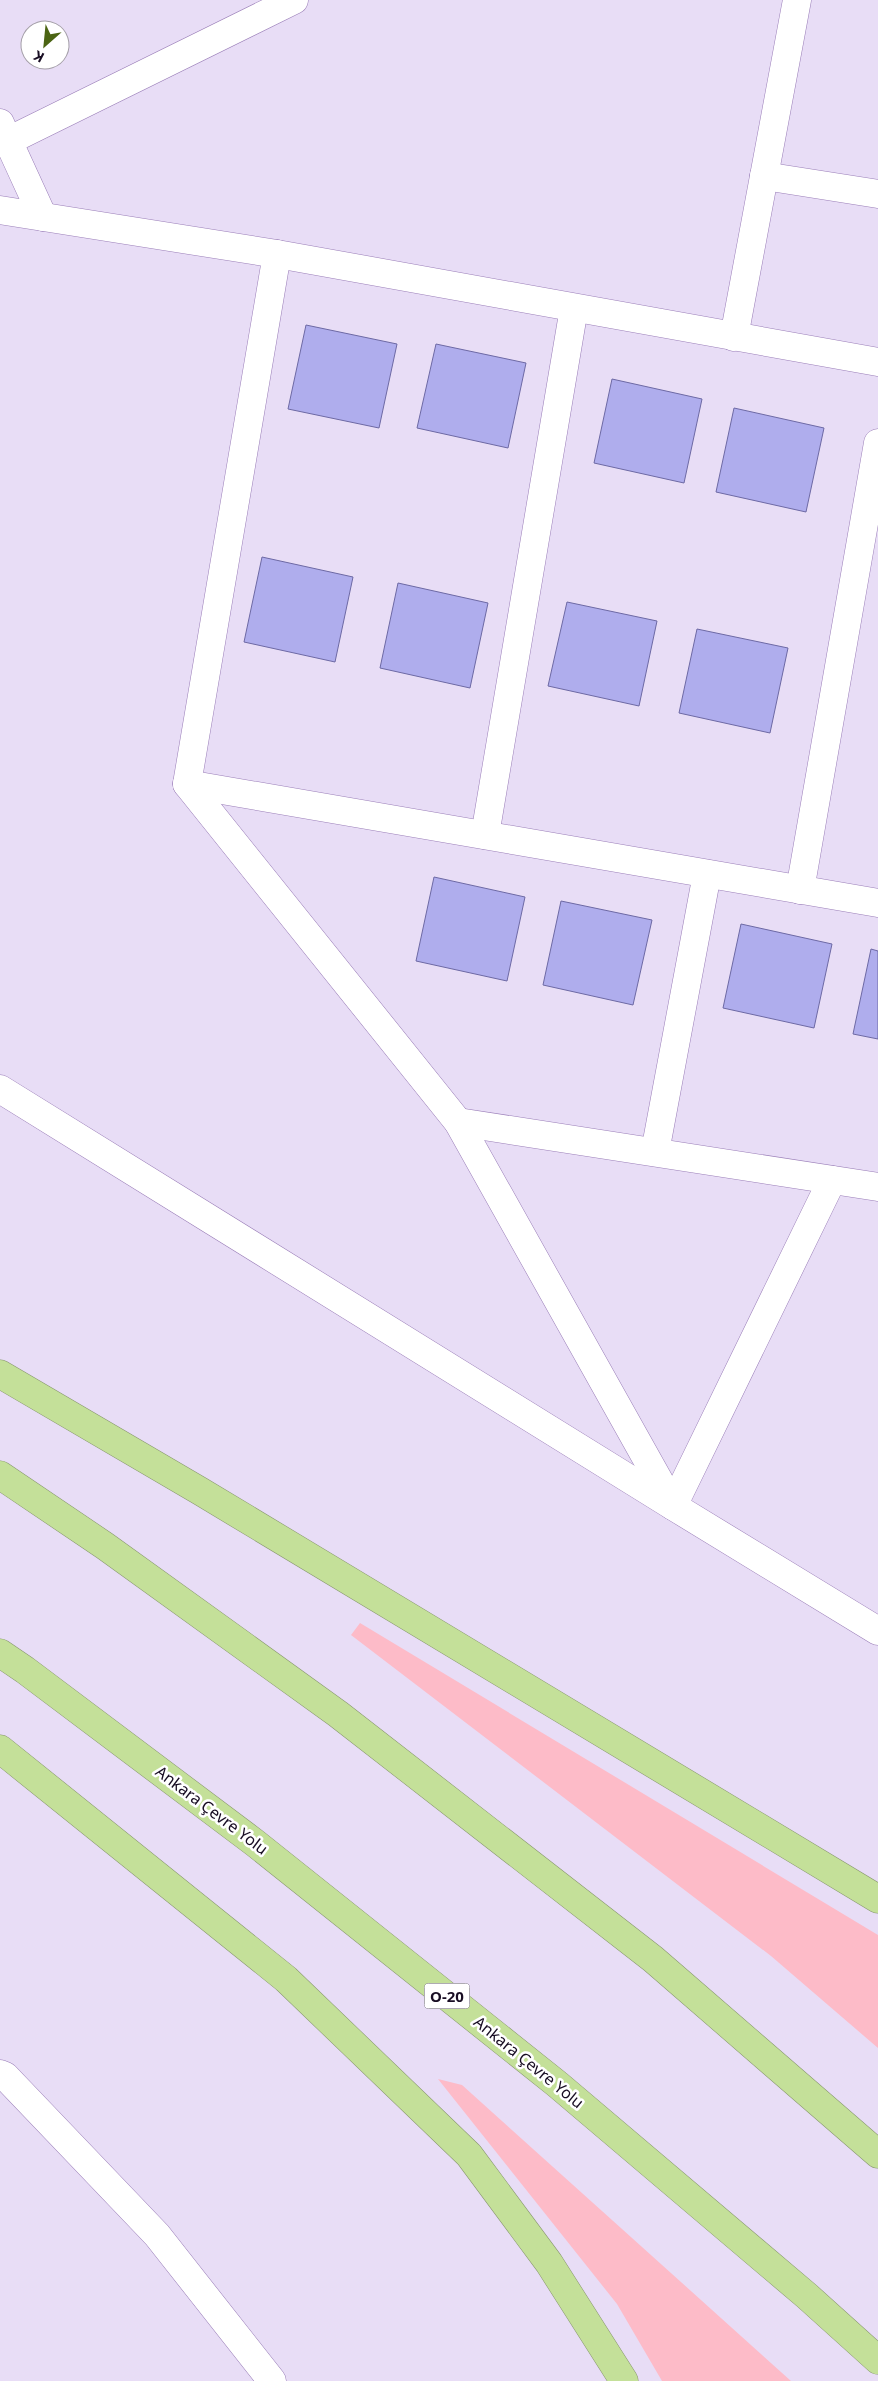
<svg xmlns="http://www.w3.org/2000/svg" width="878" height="2381" font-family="'Noto Sans',sans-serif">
  <rect width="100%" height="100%" fill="#e8ddf6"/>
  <!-- green -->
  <g fill="#fdbbc8">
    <path d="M360 1623 878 1935V2048L771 1956 351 1635Z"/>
    <path d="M438 2079 462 2085 791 2381H662L617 2304Z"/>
  </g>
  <!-- building -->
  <g fill="#afaded" stroke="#6d69a4">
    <path d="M306 325 397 344 379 428 288 409Z"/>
    <path d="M436 344 526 363 508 448 417 428Z"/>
    <path d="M612 379 702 399 684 483 594 463Z"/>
    <path d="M734 408 824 428 806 512 716 492Z"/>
    <path d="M262 557 353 577 335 662 244 642Z"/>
    <path d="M398 583 488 603 470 688 380 668Z"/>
    <path d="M567 602 657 621 639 706 548 686Z"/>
    <path d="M697 629 788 648 770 733 679 713Z"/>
    <path d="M434 877 525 897 507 981 416 961Z"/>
    <path d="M561 901 652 920 633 1005 543 985Z"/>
    <path d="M741 924 832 944 814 1028 723 1008Z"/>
    <path d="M871 949 878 951V1039L853 1034Z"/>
  </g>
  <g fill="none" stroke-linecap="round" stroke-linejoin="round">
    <!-- minor casing -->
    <g stroke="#9a7eb8" stroke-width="29">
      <g id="minor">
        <path d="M0 123 43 217"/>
        <path d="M8 141 294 0"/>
        <path d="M764 176 878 194"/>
        <path d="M0 210 277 254 878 362"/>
        <path d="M277 254 187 784 878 903"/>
        <path d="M734 337 797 0"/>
        <path d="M187 784 458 1122 672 1504"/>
        <path d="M485 835 574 308"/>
        <path d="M800 890 878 443"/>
        <path d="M0 1089 673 1506 878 1631"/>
        <path d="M458 1122 878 1187"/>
        <path d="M655 1152 707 874"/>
        <path d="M673 1506 832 1180"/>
        <path d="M0 2074 5 2076 157 2235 272 2381"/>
      </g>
    </g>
    <!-- highway casing -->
    <g stroke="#889670" stroke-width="29">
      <g id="highway">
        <path d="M0 1374 200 1491 878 1899"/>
        <path d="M0 1475 105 1546 338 1714 653 1959 878 2154"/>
        <path d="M0 1653 25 1670 255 1843 557 2084 807 2296 878 2360"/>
        <path d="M0 1749 286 1979 469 2155 549 2263 624 2381"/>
      </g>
    </g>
    <!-- minor -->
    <use href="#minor" stroke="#fff" stroke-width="28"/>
    <!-- highway -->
    <use href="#highway" stroke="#c4e099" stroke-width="28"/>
  </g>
  <g text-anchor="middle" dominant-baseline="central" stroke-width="5" stroke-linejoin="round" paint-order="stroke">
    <!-- shield labels -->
    <rect fill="#fff" stroke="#5d5665" stroke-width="1" x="424.5" y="1983.5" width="45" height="25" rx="4"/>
    <g font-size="15" font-weight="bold" fill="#180d23">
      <text x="447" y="1996">O-20</text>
    </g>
    <!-- street labels -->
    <g font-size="16" fill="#180d23" stroke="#fff">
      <text transform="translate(212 1810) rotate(37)">Ankara Çevre Yolu</text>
      <text transform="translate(529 2062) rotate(39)">Ankara Çevre Yolu</text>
    </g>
  </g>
  <!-- north arrow -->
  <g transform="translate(45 45) rotate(207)"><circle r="24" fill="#ffffff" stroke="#a39ea7"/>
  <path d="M0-4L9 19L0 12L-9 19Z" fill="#4b6413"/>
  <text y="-8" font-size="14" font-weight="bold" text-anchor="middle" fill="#180d23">K</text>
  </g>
</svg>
